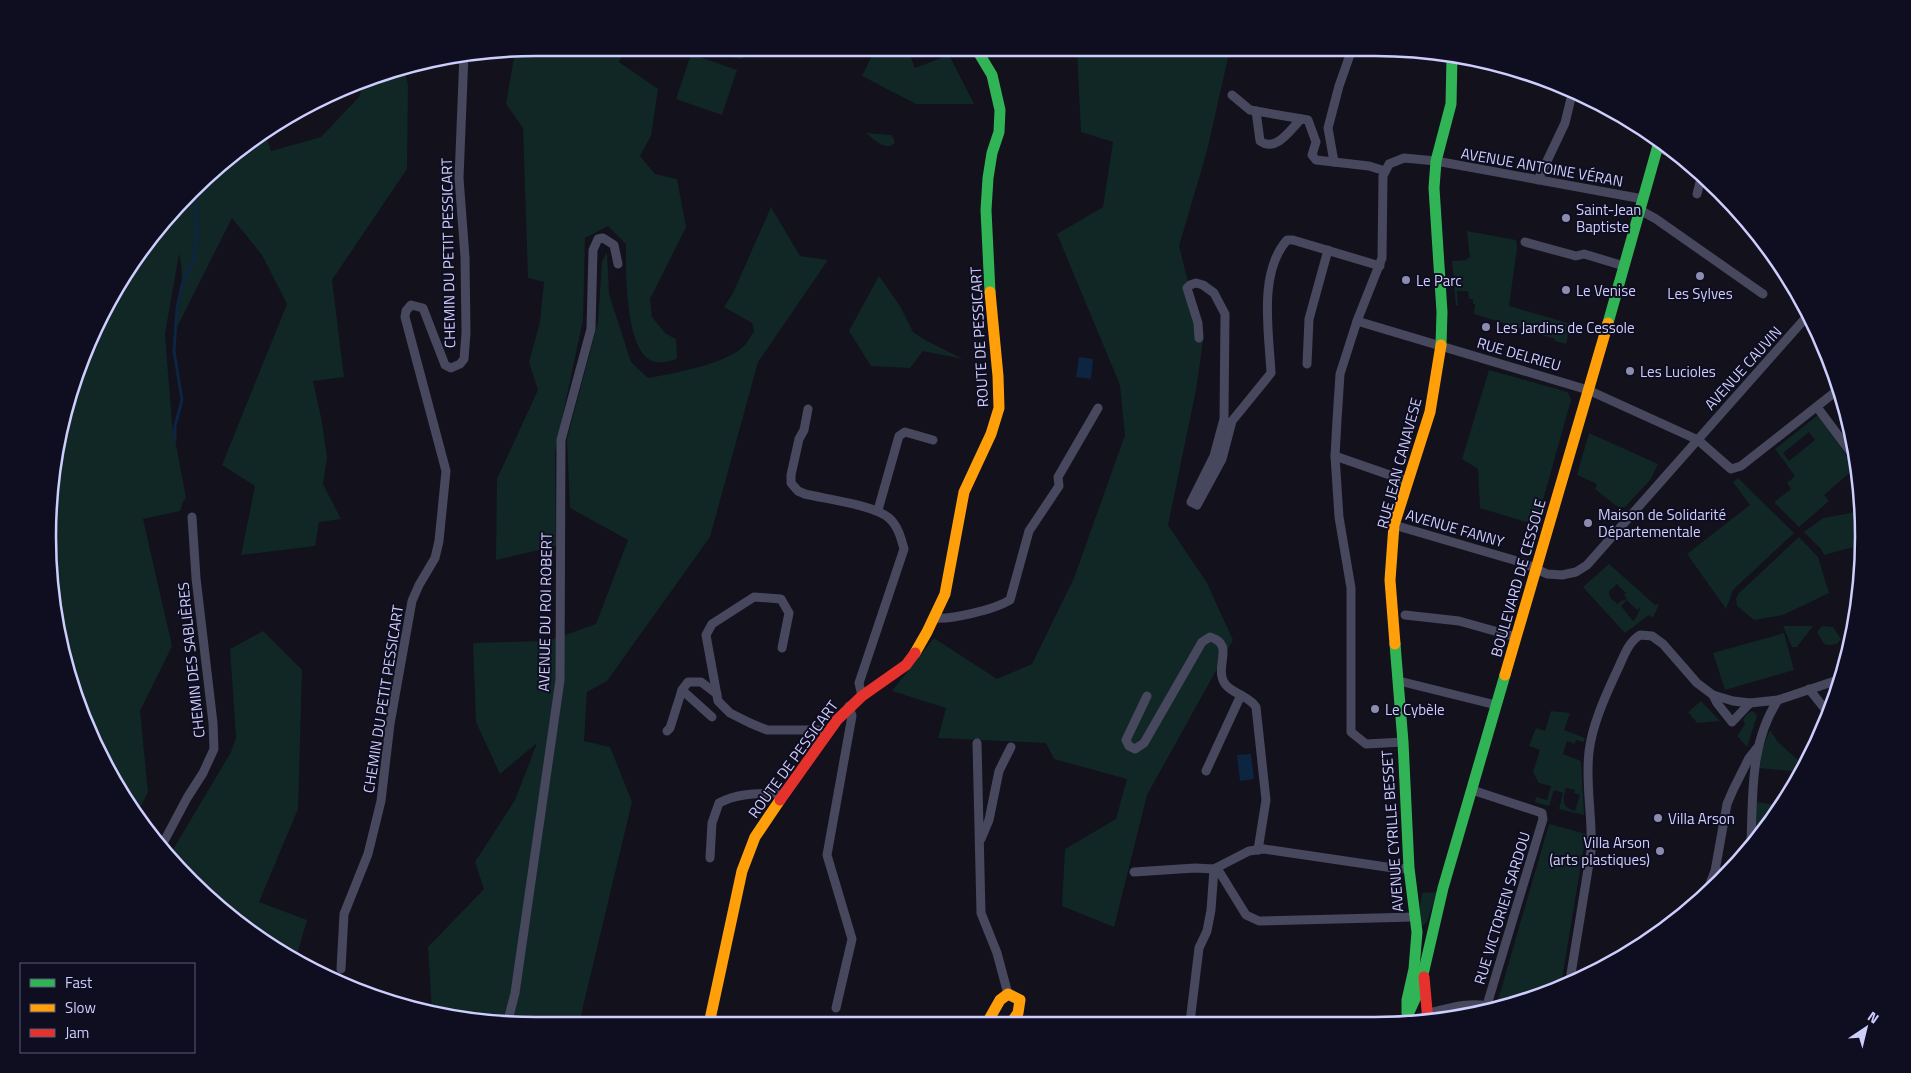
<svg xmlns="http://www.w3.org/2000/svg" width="1911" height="1073" font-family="'Titillium Web',sans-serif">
  <rect width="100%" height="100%" fill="#12111c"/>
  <!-- green -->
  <g fill="#102726" fill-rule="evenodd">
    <path d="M1230 49 1207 151 1179 246 1203 341 1196 390 1168 525 1207 583 1233 640 1147 795 1114 927 1062 906 1065 849 1116 819 1127 779 1054 759 1046 743 938 738 946 708 892 691 934 638 997 679 1032 664 1074 578 1125 435 1120 385 1057 234 1103 207 1113 142 1081 132 1077 50Z"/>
    <path d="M875 50H908L915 68 949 55 974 104H916L862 76Z"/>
    <path d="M624 51 619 62 658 89 651 136 640 156 655 174 677 179 686 227 650 299 652 317 666 334 676 339 677 359C669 361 658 365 650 360 625 345 626 271 626 244L608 226 585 238 583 320 555 452 556 546 496 560 497 479 538 390 529 362 540 322 544 282 528 278 523 128 506 104 515 52Z"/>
    <path d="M696 51H756L741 59Z"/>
    <path d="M691 54 737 70 722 115 676 99Z"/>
    <path d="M404 68 408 85 407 169 332 280 344 377 313 381 322 422 327 458 323 484 341 519 319 522 315 546 241 555 255 486 222 465 287 304 262 255 232 218 176 329C178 305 186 277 179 254L165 334 172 423 186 498 183 502 180 511 143 519 172 646 140 711 148 792 137 814 113 781 85 723 57 632 49 568 52 473 64 410 98 320 130 265 191 191 239 148 265 132 271 151 321 137 359 97 366 79 380 73Z"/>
    <path d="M866 133 891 135 894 139V144C884 151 874 139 866 133Z"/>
    <path d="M771 207 800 256 828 260 758 362 710 537 607 681 587 692 584 741 610 747 632 802 581 1015 582 1024H505L432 1012 428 947 484 889 475 862 515 800 537 743 500 774 476 722 473 643 548 641 596 624 628 540 570 508 567 439 598 322 602 262 607 252 609 294 631 362 648 378C675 373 728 364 746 344 749 340 751 335 754 331L752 323 724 307 733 293Z"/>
    <path d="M1467 231 1516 240 1517 248 1509 306 1571 324 1566 344 1555 341V339L1474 314 1475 304H1473V299H1469L1468 291H1457L1458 305 1456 306 1452 261 1467 260V258H1470Z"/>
    <path d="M879 276 900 306 913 332 925 340 963 359 923 351 910 368 871 366 849 331Z"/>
    <path d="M1489 370 1568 392 1571 400 1536 525 1480 508 1478 469 1462 459Z"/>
    <path d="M1818 415 1855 468 1824 495 1829 501 1799 527 1774 502 1791 489 1787 483 1795 476 1775 449ZM1809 432 1815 440 1789 461 1783 453Z"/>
    <path d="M1589 433 1658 464 1651 479 1625 507 1619 508 1595 489 1597 484 1577 475Z"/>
    <path d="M1738 478 1794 533 1733 590 1726 609 1687 554 1750 505 1733 482Z"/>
    <path d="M1862 503 1861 545 1824 555 1821 549 1804 532 1823 518 1851 513Z"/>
    <path d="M1799 537 1818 557 1829 593 1783 615 1754 620 1737 606 1736 598 1739 593Z"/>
    <path d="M1609 564 1655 605 1659 604 1653 618 1649 615 1625 633 1583 587ZM1617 584 1626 593 1624 595 1627 598 1624 601 1622 600 1618 604C1612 600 1609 598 1609 591ZM1627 600 1637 610 1639 608 1640 609 1636 618 1633 621 1621 606Z"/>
    <path d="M1783 626H1813L1797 647H1792Z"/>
    <path d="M1822 626 1833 627 1841 639 1837 644 1829 645 1824 644 1817 632Z"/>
    <path d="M263 631 302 670 298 809 259 902 307 920 295 961 214 904 168 858 231 752 236 738 230 649Z"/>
    <path d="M1784 633 1794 670 1725 690 1713 653Z"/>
    <path d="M1701 701 1720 721 1697 723 1688 712Z"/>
    <path d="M1551 711 1570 713 1564 730 1585 738 1584 742 1576 740 1575 744 1567 741 1563 754 1581 761 1584 815 1559 809 1563 793 1554 790 1549 806 1535 802 1536 797 1547 800 1551 786 1539 783 1533 772 1540 750 1529 746 1536 728 1545 731ZM1566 788 1575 790 1574 793 1580 795 1575 811C1562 807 1562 801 1566 788Z"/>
    <path d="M1752 711 1755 713 1757 716 1747 747 1737 736 1745 724 1743 720 1747 714Z"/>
    <path d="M1770 730 1778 742 1802 764H1806L1802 772 1757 768V761Z"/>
    <path d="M1756 802 1780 805 1755 837Z"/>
    <path d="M1549 824 1586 834 1561 985 1532 999 1508 1005 1498 1000Z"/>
    <path d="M1437 892 1427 922 1423 926 1418 919 1422 893Z"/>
  </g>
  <!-- water -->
  <g fill="#0d2541">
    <path d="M1079 357 1093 359 1091 379 1076 377Z"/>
    <path d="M1251 754 1254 779 1240 781 1237 755Z"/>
  </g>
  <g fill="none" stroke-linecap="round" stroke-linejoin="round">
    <!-- stream -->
    <path stroke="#0d2541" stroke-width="3" d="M175 440V426L182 400 174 351 177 308 182 285 194 260 197 229 196 199 201 182"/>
    <!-- street -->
    <g stroke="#47475d" stroke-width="9">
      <path d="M1232 95 1250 110 1308 120 1316 142 1312 155 1316 160 1369 166 1385 171"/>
      <path d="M1256 111 1260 141C1276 153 1291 129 1301 119"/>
      <path d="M1657 148 1676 154"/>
      <path d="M1334 162 1328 128 1339 86 1352 49"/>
      <path d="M1538 180 1565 123 1572 94"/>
      <path d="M1697 194 1702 174"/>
      <path d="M1640 210 1656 219 1763 294"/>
      <path d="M1747 222 1748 223"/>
      <path d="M1525 242 1576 256 1584 254 1624 266"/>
      <path d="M1357 321 1588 390 1698 440 1731 469 1741 466 1839 389"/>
      <path d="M1199 338 1198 323 1187 288 1190 285 1196 283 1203 285 1214 293 1225 314 1224 419 1214 456 1191 502 1197 505 1222 459 1232 421 1271 373C1269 332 1258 273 1287 240H1293L1380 266"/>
      <path d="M1307 364 1309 319 1328 250"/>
      <path d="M1817 407 1855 458"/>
      <path d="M808 409 804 430 799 439 791 475V483L798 491 805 494C826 499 874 505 889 518 898 526 901 538 904 549L859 683 862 696"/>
      <path d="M1335 456 1407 481"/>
      <path d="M878 510 899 436 905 432 933 440"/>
      <path d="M1394 525 1524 563 1547 574 1562 575 1576 572 1587 565 1809 314"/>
      <path d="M1405 615 1459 621 1516 637"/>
      <path d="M934 618C951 620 996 609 1010 600L1029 531 1059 486 1058 477 1098 408"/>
      <path d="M782 648 789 613 781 599 754 597 712 624 706 635 718 701 730 713 750 723 767 730H821L827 734"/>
      <path d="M1399 681 1496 705"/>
      <path d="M1809 689 1829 714"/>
      <path d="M682 690 712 717"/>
      <path d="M1713 695 1717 703 1732 722 1750 703"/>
      <path d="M1147 696 1126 740 1129 746 1135 749 1144 743 1202 642 1210 637C1233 644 1218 661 1222 677 1225 693 1248 694 1256 707L1266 800 1258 850"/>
      <path d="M667 731 670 728 682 690 688 682H701L717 694"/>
      <path d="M1403 742 1366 744 1351 732V588L1339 517 1335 456 1337 420 1340 374 1357 321 1382 258 1383 176 1389 164 1404 158 1436 161 1643 199"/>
      <path d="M977 743 981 913 997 953 1008 994"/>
      <path d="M1206 771 1241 695"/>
      <path d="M1472 790 1542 813 1543 819 1487 1005"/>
      <path d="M981 839 989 820 999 771 1011 747"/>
      <path d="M1751 842C1753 794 1750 742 1778 700"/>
      <path d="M161 847 187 798 203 773 214 749 213 723 196 578 192 517"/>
      <path d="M710 858 712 823 719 803C739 792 761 794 784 793"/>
      <path d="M1217 868 1246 915 1259 921 1414 917"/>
      <path d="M1214 869 1249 851 1264 849 1400 869 1409 868"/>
      <path d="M1134 872 1195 868 1214 869"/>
      <path d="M1706 894 1715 871 1727 804 1733 790 1749 758 1757 748"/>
      <path d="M341 969 344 914 368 854 381 801 390 724 412 601 419 585 435 558 439 541 446 471 405 317 406 311 411 305 423 308 445 365 451 368 460 364 464 359 466 333 465 257 459 178 464 54"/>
      <path d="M1570 980 1591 851C1593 818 1585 785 1589 752 1592 725 1605 697 1616 673 1623 659 1627 643 1640 635L1652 636 1663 644 1697 683 1713 695 1733 701 1750 703 1778 700 1841 679"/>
      <path d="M836 1008 852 939 827 855 852 716 849 706"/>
      <path d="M1426 1014C1448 1008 1474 1000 1496 1008"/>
      <path d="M1190 1022 1199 948 1207 931 1211 910 1214 869"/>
      <path d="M507 1024 515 993 560 680 561 440 591 329 593 250 598 239 603 238 614 245 618 264"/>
    </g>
    <!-- fast -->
    <g stroke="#30b455" stroke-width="11">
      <path d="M977 50 992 75 1000 110 999 132 992 153 988 178 986 210 990 292"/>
      <path d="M1608 323 1659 142"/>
      <path d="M1441 345 1442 312 1434 188 1436 161 1451 104 1452 56"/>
      <path d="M1395 644 1403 742 1409 868 1417 932 1414 969 1407 1000V1013"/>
      <path d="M1405 1021 1416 997 1424 970 1443 888 1505 675"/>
    </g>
    <!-- slow -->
    <g stroke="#ff9f0a" stroke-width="11">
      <path d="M1395 644 1390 580 1394 525 1430 412 1441 345"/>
      <path d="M915 653 927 632 945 594 964 492 991 434 999 408 998 376 990 292"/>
      <path d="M1505 675 1608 323"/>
      <path d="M987 1023 1000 1000 1008 994 1020 1000 1018 1013 1011 1023"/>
      <path d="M709 1024 742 871 755 837 780 800"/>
    </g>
    <!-- jam -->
    <g stroke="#e5322d" stroke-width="11">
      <path d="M780 800 837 720 862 696 906 665 915 653"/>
      <path d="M1424 977 1428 1021"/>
    </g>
  </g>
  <!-- markers -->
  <g fill="#8c8caf" stroke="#0f0d20" stroke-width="2">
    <circle cx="1566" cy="218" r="5"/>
    <circle cx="1700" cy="276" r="5"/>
    <circle cx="1406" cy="280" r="5"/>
    <circle cx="1566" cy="290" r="5"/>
    <circle cx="1486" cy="327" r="5"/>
    <circle cx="1630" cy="371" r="5"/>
    <circle cx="1588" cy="523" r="5"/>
    <circle cx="1375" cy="709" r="5"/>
    <circle cx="1658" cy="818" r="5"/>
    <circle cx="1660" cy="851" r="5"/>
  </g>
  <g text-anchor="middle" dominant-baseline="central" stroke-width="4" stroke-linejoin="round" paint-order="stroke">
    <!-- street labels -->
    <g font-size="15" fill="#cecefe" stroke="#0f0d20">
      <text transform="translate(1542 167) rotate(10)">AVENUE ANTOINE VÉRAN</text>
      <text transform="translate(448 253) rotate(-91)">CHEMIN DU PETIT PESSICART</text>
      <text transform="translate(979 337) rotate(-93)">ROUTE DE PESSICART</text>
      <text transform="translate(1519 354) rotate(16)">RUE DELRIEU</text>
      <text transform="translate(1743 368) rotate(-48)">AVENUE CAUVIN</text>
      <text transform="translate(1399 463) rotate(-75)">RUE JEAN CANAVESE</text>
      <text transform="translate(1455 528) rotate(16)">AVENUE FANNY</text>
      <text transform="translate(1518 578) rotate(-74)">BOULEVARD DE CESSOLE</text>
      <text transform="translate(545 612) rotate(-89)">AVENUE DU ROI ROBERT</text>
      <text transform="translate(191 660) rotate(-96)">CHEMIN DES SABLIÈRES</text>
      <text transform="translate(383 699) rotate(-81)">CHEMIN DU PETIT PESSICART</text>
      <text transform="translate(793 759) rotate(-54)">ROUTE DE PESSICART</text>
      <text transform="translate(1392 831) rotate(-94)">AVENUE CYRILLE BESSET</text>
      <text transform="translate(1502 908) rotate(-73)">RUE VICTORIEN SARDOU</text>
    </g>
    <!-- poi labels -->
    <g font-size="15" fill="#cecefe" stroke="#0f0d20" text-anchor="start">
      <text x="1576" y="209">Saint-Jean<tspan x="1576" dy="17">Baptiste</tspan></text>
      <text x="1416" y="280">Le Parc</text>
      <text x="1576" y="290">Le Venise</text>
      <text x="1700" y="293" text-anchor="middle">Les Sylves</text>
      <text x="1496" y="327">Les Jardins de Cessole</text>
      <text x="1640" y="371">Les Lucioles</text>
      <text x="1598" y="514">Maison de Solidarité<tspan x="1598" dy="17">Départementale</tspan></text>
      <text x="1385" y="709">Le Cybèle</text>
      <text x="1668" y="818">Villa Arson</text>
      <text x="1650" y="842" text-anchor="end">Villa Arson<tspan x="1650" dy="17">(arts plastiques)</tspan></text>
    </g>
  </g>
  <!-- crop -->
  <path d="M0 0H1911V1073H0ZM536 56H1375A480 480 0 0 1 1855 536V537A480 480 0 0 1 1375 1017H536A480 480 0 0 1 56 537V536A480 480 0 0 1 536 56Z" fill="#0f0d20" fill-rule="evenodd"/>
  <path fill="none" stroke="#cecefe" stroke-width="2.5" d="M536 56H1375A480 480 0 0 1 1855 536V537A480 480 0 0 1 1375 1017H536A480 480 0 0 1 56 537V536A480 480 0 0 1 536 56Z"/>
  <!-- legend -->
  <rect x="20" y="963" width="175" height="90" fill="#0f0d20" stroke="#5b5a79"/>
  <rect x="30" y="979" width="25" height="8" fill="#30b455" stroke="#5b5a79"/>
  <text x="65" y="988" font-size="15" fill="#cecefe">Fast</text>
  <rect x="30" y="1004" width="25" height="8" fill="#ff9f0a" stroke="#5b5a79"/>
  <text x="65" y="1013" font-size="15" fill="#cecefe">Slow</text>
  <rect x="30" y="1029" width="25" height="8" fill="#e5322d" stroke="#5b5a79"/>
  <text x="65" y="1038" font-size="15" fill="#cecefe">Jam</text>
  <!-- north arrow -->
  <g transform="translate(1866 1028) rotate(35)" stroke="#0f0d20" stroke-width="4" paint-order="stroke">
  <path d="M0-4L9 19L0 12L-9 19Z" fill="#cecefe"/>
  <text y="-8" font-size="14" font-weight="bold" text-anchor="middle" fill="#cecefe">N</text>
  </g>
</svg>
